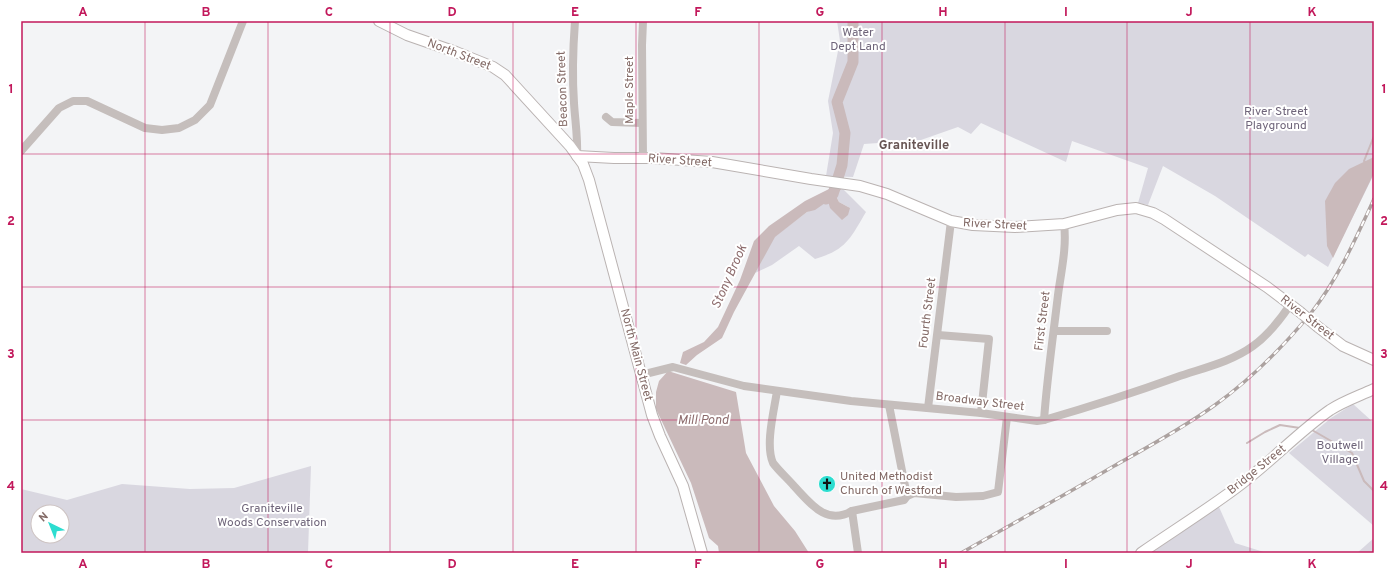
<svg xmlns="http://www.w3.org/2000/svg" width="1395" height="574" font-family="Overpass,sans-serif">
  <rect width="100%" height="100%" fill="#f3f4f6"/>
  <!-- green -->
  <g fill="#d9d7e0" fill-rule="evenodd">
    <path d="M837 21H1374V174L1328 267 1308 254 1305 257 1215 196 1163 166 1148 205 1138 203 1148 168 1072 141 1066 162 981 123 971 134 958 127 921 140 864 144 853 177 826 176 833 133 828 101 840 41Z"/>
    <path d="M842 188 866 212C850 239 846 250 815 259L799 246 772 265 755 273 774 237 807 212 829 201 850 208 839 202 836 196Z"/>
    <path d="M1353 404 1374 423V526L1289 453 1331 418Z"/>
    <path d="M311 466 308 553H21V489L67 500 122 484 190 489 234 488ZM38 512H62V536H38Z"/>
    <path d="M1219 507 1235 543 1267 553H1151Z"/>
    <path d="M1374 538V553H1357Z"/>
  </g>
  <!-- water -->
  <g fill="#cababb">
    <path d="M1374 157V173L1333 258 1327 246 1325 201 1335 183 1349 169Z"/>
    <path d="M831 188H842L836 196 839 202 850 208 848 215 842 220 830 208 828 201 815 210 807 212 775 237 734 312 722 338 697 355 686 365 680 363 683 352 704 342 718 327 740 280 754 241 769 226 805 201Z"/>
    <path d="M668 371 736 392 746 453 774 506 795 531 809 553H719L718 546 709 538 691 483 656 409V392L659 381Z"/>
  </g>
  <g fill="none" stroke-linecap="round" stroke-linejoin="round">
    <!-- stream -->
    <g stroke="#cababb" stroke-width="2">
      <path d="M1365 162 1364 161 1374 136"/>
      <path d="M1312 430 1352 453 1364 481 1374 491"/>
      <path d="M1247 443 1265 432 1280 425 1300 428"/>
    </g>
    <!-- river -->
    <path stroke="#cababb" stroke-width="11" d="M826 199 833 194 842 165 845 133 837 102 853 62V21"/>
    <!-- major casing -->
    <g stroke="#bab3b2" stroke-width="12">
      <g id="major">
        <path d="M379 21 407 35 456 52 493 67 505 75 570 146 583 164 589 180 652 415 660 436 683 486 702 553"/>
        <path d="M577 156 614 158H653L712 162 811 179 860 186 887 194 951 221 973 225 1015 227 1064 224 1117 210 1136 208 1153 213 1164 219 1267 287 1300 312"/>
        <path d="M1318 327 1343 346 1374 360"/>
        <path d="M1141 553C1173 531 1205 511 1236 488 1269 464 1297 433 1330 410 1344 401 1359 396 1374 389"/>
      </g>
    </g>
    <!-- minor -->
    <g stroke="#c5bebc" stroke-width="8">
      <path d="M575 21C573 48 572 75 574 103 575 120 578 138 577 156"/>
      <path d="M606 117 612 122 642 123"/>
      <path d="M21 151 59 108 73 101H87L145 128 162 130 179 128 195 120 210 105 243 21"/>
      <path d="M643 158 642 45 643 21"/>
      <path d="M1054 331H1107"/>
      <path d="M938 335 989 339 981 413"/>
      <path d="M641 375 673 367 744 386 851 401 981 413 1037 421 1044 420C1089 407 1133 393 1177 377 1203 368 1231 362 1253 346 1268 335 1280 320 1290 305"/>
      <path d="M777 391C774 411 765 445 773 463 779 471 787 478 794 486 810 503 826 526 852 511L904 500 907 496 914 493 956 497 983 496 998 492 1007 417"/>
      <path d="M889 405 907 496"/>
      <path d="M928 408 951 221"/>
      <path d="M1044 420C1047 378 1053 337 1058 295 1061 272 1067 247 1064 224"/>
      <path d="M852 511 858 553"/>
    </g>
    <!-- major -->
    <use href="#major" stroke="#fff" stroke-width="10"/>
    <!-- rail casing -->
    <g stroke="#aca2a0" stroke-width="3.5">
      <path id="rail" d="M961 553C1012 524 1063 496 1114 466 1148 447 1183 428 1215 405 1251 379 1283 347 1311 313 1338 279 1356 238 1374 199"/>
    </g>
    <!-- rail -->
    <use href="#rail" stroke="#fff" stroke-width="2" stroke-dasharray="6" stroke-linecap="butt"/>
    <!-- major-bridge casing -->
    <g stroke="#bab3b2" stroke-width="12" stroke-linecap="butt">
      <path id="major-bridge" d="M1300 312 1318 327"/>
    </g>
    <!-- major-bridge -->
    <use href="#major-bridge" stroke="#fff" stroke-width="10"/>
  </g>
  <!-- grid -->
  <path fill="none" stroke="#c2185b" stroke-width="1" stroke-opacity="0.55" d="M145 21V553M268 21V553M390 21V553M513 21V553M636 21V553M759 21V553M882 21V553M1005 21V553M1127 21V553M1250 21V553M21 154H1374M21 287H1374M21 420H1374"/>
  <!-- icons -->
  <defs>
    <g id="church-disc" transform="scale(0.9)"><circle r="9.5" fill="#2cddd0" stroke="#fff"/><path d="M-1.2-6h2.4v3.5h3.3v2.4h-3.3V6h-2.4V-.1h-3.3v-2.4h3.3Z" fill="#111"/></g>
  </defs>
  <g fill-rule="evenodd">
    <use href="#church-disc" x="827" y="484"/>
  </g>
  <g text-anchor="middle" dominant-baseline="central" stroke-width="4" stroke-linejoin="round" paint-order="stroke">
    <!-- park labels -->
    <g font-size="12" fill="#6f657a" stroke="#fff">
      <text x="858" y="33">Water<tspan x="858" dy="14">Dept Land</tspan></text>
      <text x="1276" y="112">River Street<tspan x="1276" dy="14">Playground</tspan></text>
      <text x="1340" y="446">Boutwell<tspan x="1340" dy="14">Village</tspan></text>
      <text x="272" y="509">Graniteville<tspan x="272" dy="14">Woods Conservation</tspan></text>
    </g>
    <!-- street labels -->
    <g font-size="12" fill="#836a66" stroke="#fff">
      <text transform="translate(459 55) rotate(21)">North Street</text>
      <text transform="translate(563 89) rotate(-92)">Beacon Street</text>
      <text transform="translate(630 90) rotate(-90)">Maple Street</text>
      <text transform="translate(680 161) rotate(4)">River Street</text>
      <text transform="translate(995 225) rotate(3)">River Street</text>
      <text transform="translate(928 313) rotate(-83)">Fourth Street</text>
      <text transform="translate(1307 318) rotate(38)">River Street</text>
      <text transform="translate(1043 321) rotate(-83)">First Street</text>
      <text transform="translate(636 355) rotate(75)">North Main Street</text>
      <text transform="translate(980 402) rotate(7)">Broadway Street</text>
      <text transform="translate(1257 470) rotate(-39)">Bridge Street</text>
    </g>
    <!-- poi labels -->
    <g font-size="12" fill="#836a66" stroke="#fff" text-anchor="start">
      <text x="840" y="477">United Methodist<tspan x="840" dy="14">Church of Westford</tspan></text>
    </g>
    <!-- neighbourhood labels -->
    <g font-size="13" font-weight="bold" fill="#685654" stroke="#fff">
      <text x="914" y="146">Graniteville</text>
    </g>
    <!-- water labels -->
    <g font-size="13" font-style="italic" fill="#8d6c6d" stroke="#fff">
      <text transform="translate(730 277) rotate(-66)">Stony Brook</text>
      <text x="703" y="421">Mill Pond</text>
    </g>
  </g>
  <!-- border -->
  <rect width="1395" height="574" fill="none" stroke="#ffffff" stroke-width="44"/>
  <!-- north arrow -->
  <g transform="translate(50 524) rotate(317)"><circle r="19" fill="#ffffff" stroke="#cdc3c2"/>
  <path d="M0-3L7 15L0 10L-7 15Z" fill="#2cddd0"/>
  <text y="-6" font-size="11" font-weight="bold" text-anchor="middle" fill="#836a66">N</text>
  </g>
  <rect x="22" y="22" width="1351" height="530" fill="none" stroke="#c2185b" stroke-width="1.5"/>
  <g font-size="13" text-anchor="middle" font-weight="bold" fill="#c2185b">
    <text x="83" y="16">A</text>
    <text x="206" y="16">B</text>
    <text x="329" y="16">C</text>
    <text x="452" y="16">D</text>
    <text x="575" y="16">E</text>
    <text x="698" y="16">F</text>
    <text x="820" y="16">G</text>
    <text x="943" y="16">H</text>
    <text x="1066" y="16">I</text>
    <text x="1189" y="16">J</text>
    <text x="1312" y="16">K</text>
    <text x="11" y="93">1</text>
    <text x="1384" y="93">1</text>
    <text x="11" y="225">2</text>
    <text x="1384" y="225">2</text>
    <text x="11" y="358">3</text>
    <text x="1384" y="358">3</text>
    <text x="11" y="490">4</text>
    <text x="1384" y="490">4</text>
    <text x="83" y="568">A</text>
    <text x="206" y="568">B</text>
    <text x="329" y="568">C</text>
    <text x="452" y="568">D</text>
    <text x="575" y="568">E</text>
    <text x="698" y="568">F</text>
    <text x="820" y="568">G</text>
    <text x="943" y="568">H</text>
    <text x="1066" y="568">I</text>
    <text x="1189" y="568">J</text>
    <text x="1312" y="568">K</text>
  </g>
</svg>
